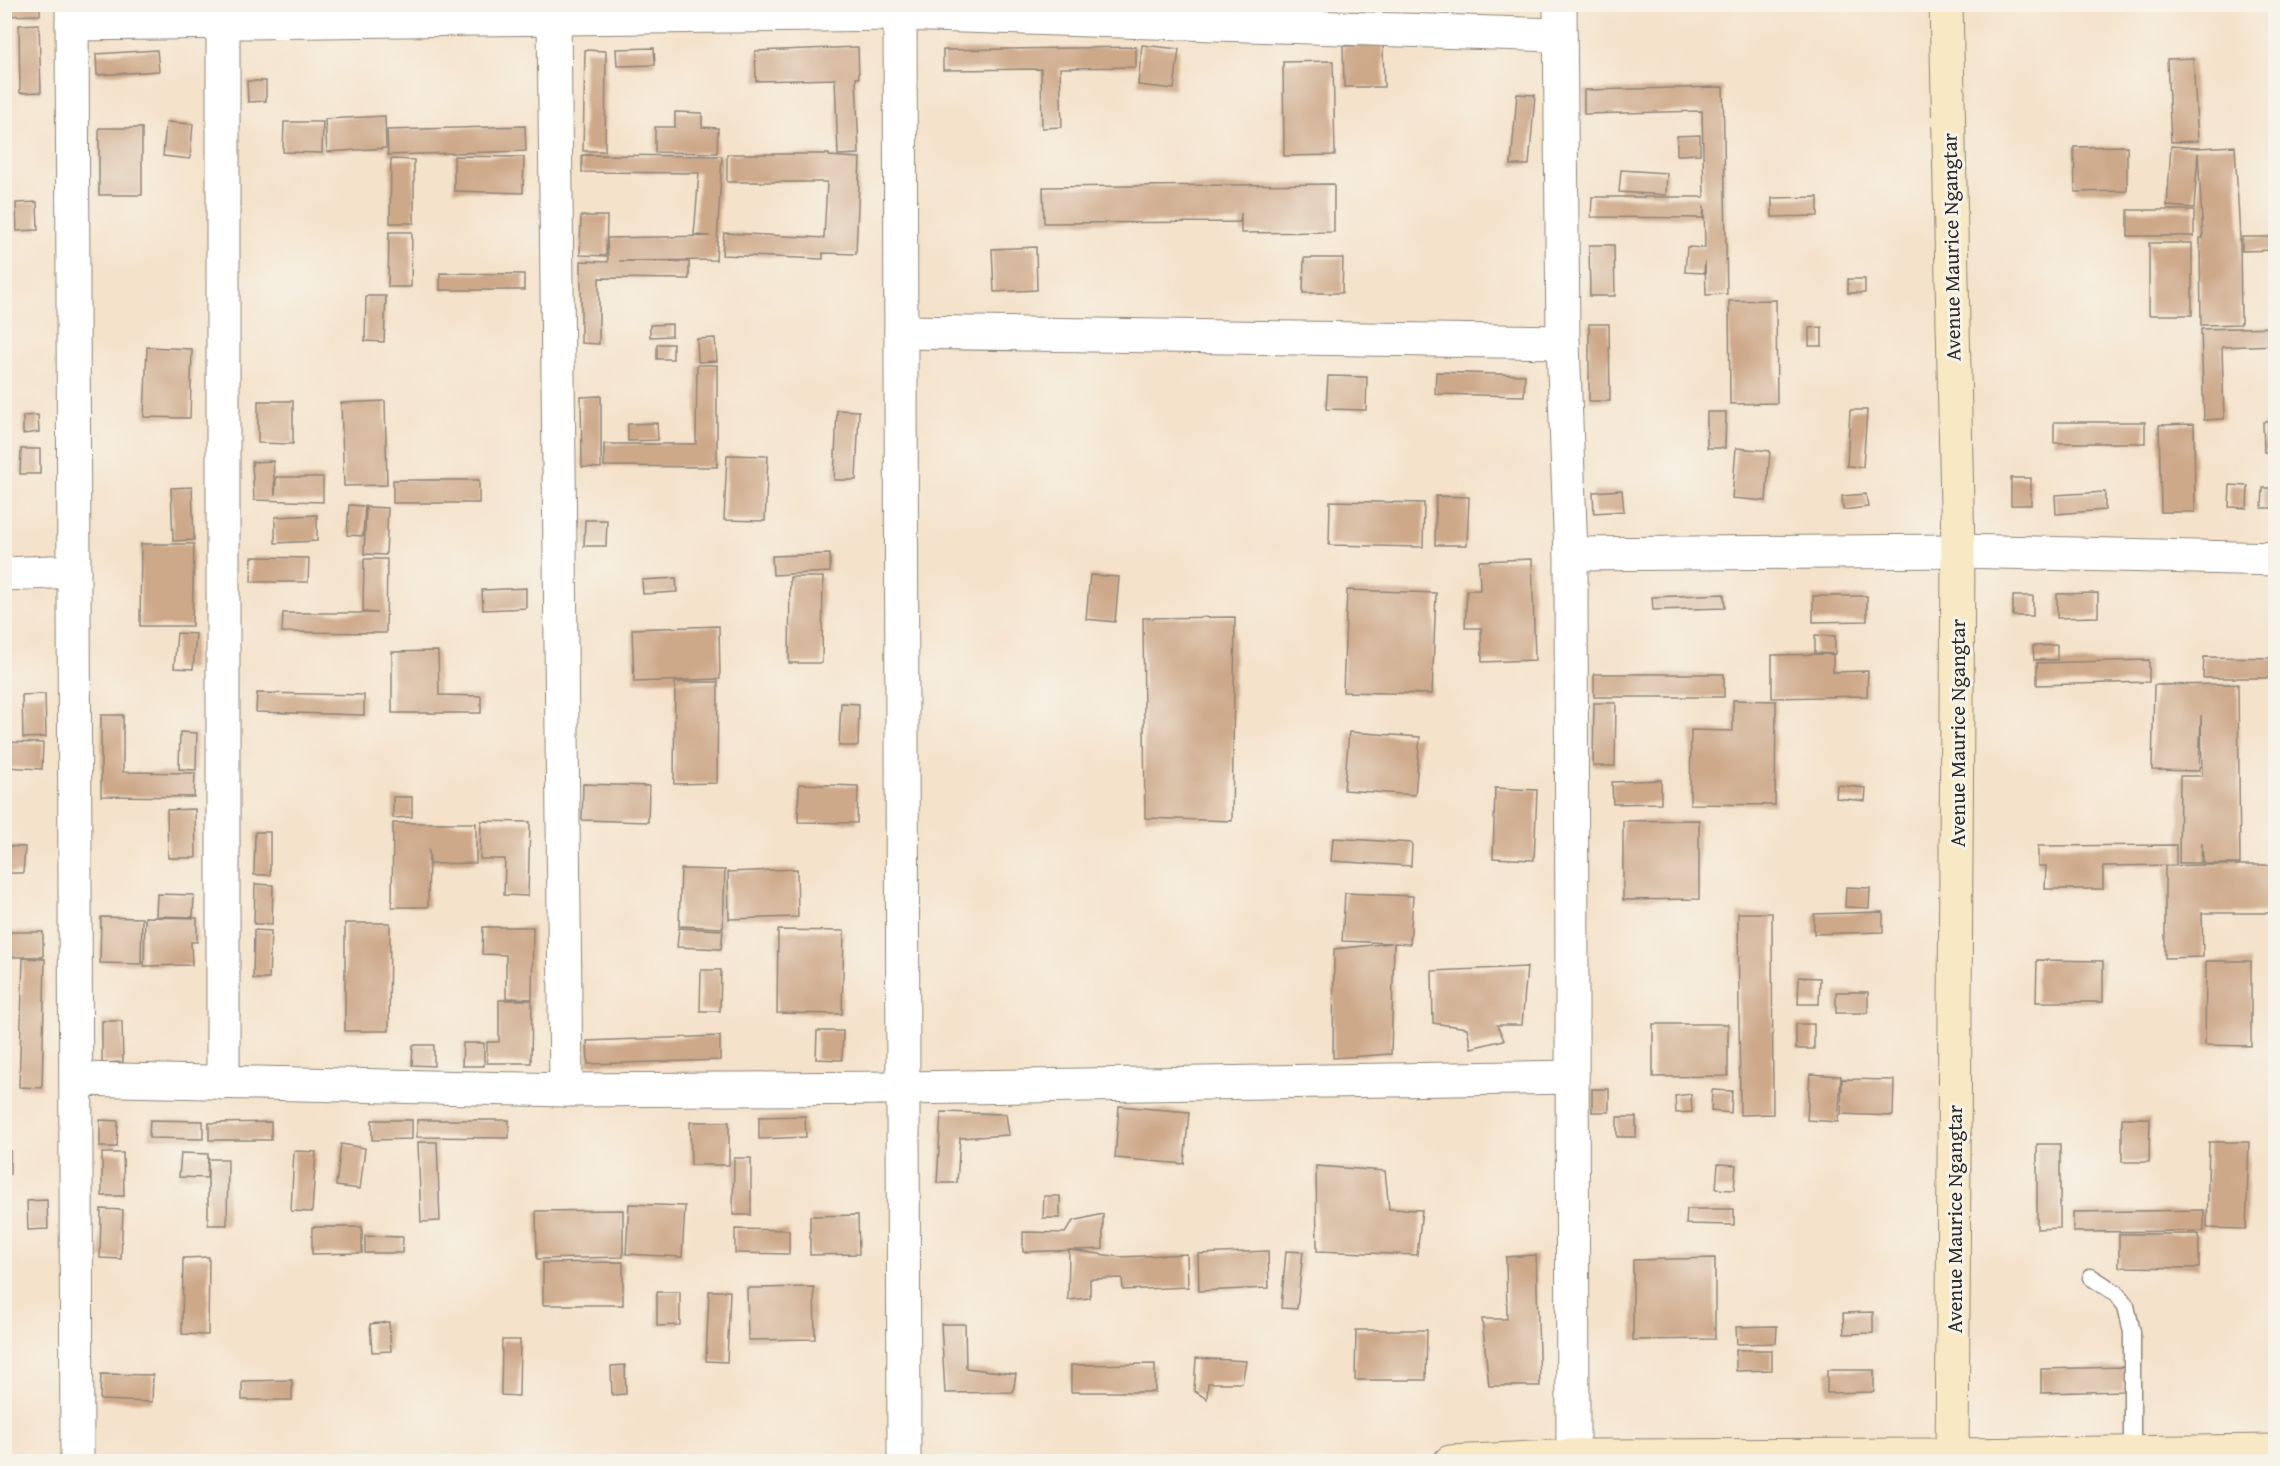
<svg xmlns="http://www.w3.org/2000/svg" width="2280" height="1466" font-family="'Gentium Book Plus',serif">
  <rect width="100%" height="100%" fill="#f7f3e8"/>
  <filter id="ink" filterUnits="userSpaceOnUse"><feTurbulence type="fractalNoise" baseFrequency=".0167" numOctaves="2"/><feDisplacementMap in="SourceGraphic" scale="12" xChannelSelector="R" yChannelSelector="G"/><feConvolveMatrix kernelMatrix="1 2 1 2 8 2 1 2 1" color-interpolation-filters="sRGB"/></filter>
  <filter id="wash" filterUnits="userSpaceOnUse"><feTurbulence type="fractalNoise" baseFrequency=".008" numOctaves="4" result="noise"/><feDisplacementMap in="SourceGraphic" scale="24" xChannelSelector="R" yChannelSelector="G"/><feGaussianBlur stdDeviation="1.35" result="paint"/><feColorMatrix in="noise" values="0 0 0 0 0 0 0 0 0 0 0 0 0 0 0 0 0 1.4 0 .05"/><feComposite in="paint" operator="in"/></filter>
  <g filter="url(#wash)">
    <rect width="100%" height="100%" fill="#f4e2ca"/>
    <g id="blocks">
      <!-- building -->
      <g fill="#cda889">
        <path d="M4 4H40V15L4 16Z"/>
        <path d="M39 24 41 92 20 93 19 25Z"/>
        <path d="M1142 45 1179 49 1174 89 1138 85Z"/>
        <path d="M1383 45 1384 87H1344L1343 46Z"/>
        <path d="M858 47 859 78H856L859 154 838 155 835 79 756 81 755 51Z"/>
        <path d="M1136 47V67L1060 68 1062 127 1042 128 1041 69 943 70V50Z"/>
        <path d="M654 48 655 65 617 66 616 49Z"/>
        <path d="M157 50 159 71 97 75 96 54Z"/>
        <path d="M585 50 606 51 605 151H583Z"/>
        <path d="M2193 58 2198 141 2171 142 2167 59Z"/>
        <path d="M1333 61 1335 155 1284 156 1283 62Z"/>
        <path d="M247 81H266V101L248 102Z"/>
        <path d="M1723 87 1727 294 1706 295 1705 261 1704 273 1685 272 1687 247 1705 248 1704 206 1703 218 1591 217 1592 197H1704L1702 111 1584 114V90Z"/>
        <path d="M1517 94 1535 95 1529 165H1511Z"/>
        <path d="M675 112 702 113V127L718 128 717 153 655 152V127H675Z"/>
        <path d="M385 116 386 148 327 152 325 119Z"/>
        <path d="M166 122 193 124 190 159 163 156Z"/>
        <path d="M284 122H323L322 153 283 152Z"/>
        <path d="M525 126 526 151 388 155 387 130Z"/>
        <rect x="99" y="128" width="43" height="67"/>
        <path d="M1700 135V154L1677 155V136Z"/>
        <path d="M2127 146V191L2075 192 2074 147Z"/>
        <path d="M2171 146 2198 148 2235 146 2240 238 2241 324 2201 325 2200 238H2203L2198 153 2194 208 2167 206Z"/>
        <path d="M727 154H829V156L860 158 856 254 823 253V259L722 255 724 233 824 238 827 182H727Z"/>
        <path d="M582 155 722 156 716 260 619 261 689 262V279L599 278V344L581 343V261L608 262 607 238 710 236 694 235 699 173 582 172Z"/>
        <path d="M454 156 524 157 523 193 454 191Z"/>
        <path d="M391 159 414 160V223H390Z"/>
        <path d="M1621 170 1667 173 1666 195 1619 192Z"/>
        <path d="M1334 184V232L1241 233V213L1240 222 1044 223 1043 187Z"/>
        <path d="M1818 197V216L1772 217V198Z"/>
        <path d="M37 202 38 230 17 231 16 203Z"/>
        <rect x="2128" y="210" width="66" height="26"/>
        <path d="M581 216H607L606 256 580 255Z"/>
        <path d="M389 232H412L411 287H388Z"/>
        <path d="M2242 237H2276V250L2242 251Z"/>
        <rect x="2149" y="243" width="43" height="72"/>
        <path d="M1589 245H1614L1615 296H1590Z"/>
        <path d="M1036 247 1037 290 994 292 992 249Z"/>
        <path d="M1304 258H1343L1342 293H1303Z"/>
        <path d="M440 273 524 274V290H440Z"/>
        <rect x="1848" y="279" width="17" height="14"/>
        <path d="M366 296H386L384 342 365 341Z"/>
        <path d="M1776 300 1777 403 1730 404 1729 301Z"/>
        <path d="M672 324V336L650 337V325Z"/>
        <path d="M1589 324H1609L1610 401H1589Z"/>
        <path d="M1822 327V346H1809V328Z"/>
        <path d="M2276 327V345L2222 347 2224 419 2204 420 2201 329Z"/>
        <path d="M715 338 717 361 698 362 697 339Z"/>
        <rect x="657" y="344" width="16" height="15"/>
        <path d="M147 347 192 349 190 418 144 417Z"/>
        <path d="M697 365H717V467L604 466V444H696Z"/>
        <path d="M1436 372 1525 375 1524 396 1435 394Z"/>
        <path d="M1328 376 1367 377 1366 410 1326 409Z"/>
        <path d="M601 396V468L582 467 581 397Z"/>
        <path d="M258 401H293V444L258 443Z"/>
        <path d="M385 401 387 485 344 486 341 403Z"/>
        <path d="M837 410 859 411 856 480H834Z"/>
        <path d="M1850 410H1867L1863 467 1847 466Z"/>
        <path d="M1707 412H1726L1725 448H1707Z"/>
        <path d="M38 415 39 432 23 434V416Z"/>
        <path d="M2276 421V452H2264L2263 422Z"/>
        <rect x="2054" y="422" width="91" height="21"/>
        <path d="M657 423 658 440 628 441V424Z"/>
        <path d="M2194 424 2195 512H2161L2159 425Z"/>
        <path d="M1736 448 1770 451 1766 501 1732 498Z"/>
        <path d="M21 449H40V474H20Z"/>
        <path d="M727 455 768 456 765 521 724 520Z"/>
        <path d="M273 461 275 495 276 477H323V502L254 500 252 462Z"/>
        <rect x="2011" y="478" width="20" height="27"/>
        <rect x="393" y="480" width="86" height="23"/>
        <path d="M2230 485 2248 486 2247 508 2229 507Z"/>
        <path d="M192 487 194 540 173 541 171 488Z"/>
        <path d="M2263 488H2276V508H2262Z"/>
        <path d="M1622 490 1624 511 1594 513 1593 492Z"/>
        <path d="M2105 492V510L2056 514 2055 495Z"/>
        <path d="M1866 494 1868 507 1843 510 1842 496Z"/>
        <path d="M1436 496 1469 497 1467 545H1435Z"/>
        <path d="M1330 501 1424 503 1423 547 1329 545Z"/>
        <path d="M349 505 365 506 363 536 347 535Z"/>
        <path d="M366 507 388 508 386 555 364 554Z"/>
        <path d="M317 515V541L275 543V517Z"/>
        <path d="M585 520H607L606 546H584Z"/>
        <path d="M141 544H194L192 626H140Z"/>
        <path d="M830 554V572L773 575 772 556Z"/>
        <path d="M252 557 309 558 308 582H251Z"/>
        <path d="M364 559H387L386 633 282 632 283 613H377L363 612Z"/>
        <path d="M1532 559 1535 660 1482 662 1481 628H1465L1467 590H1480L1479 561Z"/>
        <path d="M1090 575 1119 577 1115 622 1086 619Z"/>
        <path d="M790 577H823L822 663H789Z"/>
        <path d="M676 578 677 592 643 594 642 580Z"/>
        <path d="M526 588V608L483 610 482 590Z"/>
        <path d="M1347 590 1436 593 1432 694 1343 692Z"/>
        <path d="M2098 593V617L2057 618V594Z"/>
        <path d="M1724 594 1725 608 1653 610 1652 597Z"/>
        <path d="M1813 596H1867V621L1813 622Z"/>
        <rect x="2013" y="596" width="20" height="20"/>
        <path d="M1235 617 1232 821 1145 818 1143 618Z"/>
        <path d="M719 626 720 679 634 682 632 629Z"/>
        <path d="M177 633 196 634 193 669 174 668Z"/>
        <path d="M1815 635 1835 636V654L1815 653Z"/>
        <path d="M2057 645V660H2034L2033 646Z"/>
        <path d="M438 651 439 695 481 696V713H392V652Z"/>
        <path d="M1833 654V672L1868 671 1867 696 1772 698V655Z"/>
        <path d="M2204 657 2276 658V678H2203Z"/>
        <path d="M2149 660V682L2037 685V663Z"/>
        <rect x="1594" y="674" width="130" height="23"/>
        <path d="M675 682H718L717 783 674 784Z"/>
        <path d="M2238 684 2240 864H2203L2202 843 2201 863H2179L2180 776H2202L2201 715 2199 771 2152 770 2154 685Z"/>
        <path d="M257 693 364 695V715L256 712Z"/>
        <path d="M45 694 46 737 23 738 22 695Z"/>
        <path d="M1733 700 1776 701 1775 805 1690 804 1691 730 1733 731Z"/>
        <path d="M841 703 859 704 858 746H839Z"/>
        <path d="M1594 703H1616L1615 766H1593Z"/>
        <path d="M101 715H123V772L195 773 194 797 101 796Z"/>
        <path d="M180 732 197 733 196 770 179 769Z"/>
        <path d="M1349 732 1420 737 1415 795 1344 790Z"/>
        <path d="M4 742 43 743 42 769 4 767Z"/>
        <path d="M1661 780V803L1613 804 1612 782Z"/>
        <path d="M583 784 649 786 648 822 582 820Z"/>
        <path d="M799 784 858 786 857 823 798 822Z"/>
        <path d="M1837 785 1866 788 1865 801 1836 798Z"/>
        <path d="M1495 788 1537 790 1534 860 1493 858Z"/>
        <path d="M393 797H412V817L393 818Z"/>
        <path d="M195 809 196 858H168L167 810Z"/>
        <path d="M1699 820V899L1623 900V821Z"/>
        <path d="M481 821 530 822 528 896 504 895 505 859H480Z"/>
        <path d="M393 823H476V863L430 864 429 849 428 907H392Z"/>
        <path d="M255 832H270V875H254Z"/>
        <path d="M1333 838 1412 843 1411 866 1331 861Z"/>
        <path d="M2176 845V865L2103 866V889H2045L2046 866H2038V846Z"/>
        <path d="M4 846 25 847 23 873H4Z"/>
        <path d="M2202 865H2276V913H2202L2203 957 2165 958V866Z"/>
        <path d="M681 869 725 870 723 928 679 926Z"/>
        <path d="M797 869 798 917 729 919 728 872Z"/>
        <path d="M255 884 273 885 272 924H254Z"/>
        <path d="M1846 887 1870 888 1869 908 1845 907Z"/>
        <path d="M1345 893 1413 896 1410 944 1394 943 1391 1054 1333 1058 1334 949 1392 943 1342 941Z"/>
        <path d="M157 894 194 895 193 917 156 916Z"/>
        <path d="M1883 912V932L1814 934V914Z"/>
        <path d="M1738 913H1772L1773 1114 1740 1115Z"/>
        <path d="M101 917 142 918 141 964 100 963Z"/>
        <path d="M145 917 197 918V942H191L192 965 144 966Z"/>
        <path d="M345 923H390L389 1031H345Z"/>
        <path d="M483 927H533L532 999 506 998V955L482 954Z"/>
        <path d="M679 928 723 930 721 949 677 947Z"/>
        <path d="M254 930 271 931 269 979H253Z"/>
        <path d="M778 930 844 931 842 1014 777 1013Z"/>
        <rect x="4" y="932" width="39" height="25"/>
        <path d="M23 958 45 959 42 1088 19 1087Z"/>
        <path d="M2037 960 2103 961V1002H2036Z"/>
        <path d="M2206 961H2251V1046L2205 1045Z"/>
        <path d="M1527 967 1522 1025H1497L1504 1040 1471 1048 1467 1028 1433 1023 1432 971Z"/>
        <path d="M701 970H721L720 1011H700Z"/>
        <path d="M1799 977 1820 978 1819 1004H1798Z"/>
        <rect x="1836" y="992" width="32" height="21"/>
        <path d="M499 1000H532L531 1063H487V1042H499Z"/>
        <path d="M102 1021H122L123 1062 102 1063Z"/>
        <path d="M1653 1024H1728V1076L1653 1077Z"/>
        <rect x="1796" y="1024" width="18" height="25"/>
        <path d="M817 1031H843L842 1060 816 1059Z"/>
        <path d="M720 1036V1060L588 1064 587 1041Z"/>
        <path d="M463 1043H484V1066H462Z"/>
        <path d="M413 1045H434V1066L412 1065Z"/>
        <path d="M1810 1074 1841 1076 1838 1122 1807 1120Z"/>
        <path d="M1842 1079 1894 1080 1893 1116 1841 1114Z"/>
        <rect x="1592" y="1089" width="17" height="23"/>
        <path d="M1712 1090 1732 1091 1731 1113 1711 1111Z"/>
        <path d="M1691 1094 1692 1112 1676 1113 1675 1096Z"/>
        <path d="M1119 1106 1189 1112 1184 1164 1115 1158Z"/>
        <path d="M941 1112 1006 1114 1009 1135 960 1138 957 1183H937Z"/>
        <path d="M805 1116 806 1137 759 1139V1117Z"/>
        <rect x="1617" y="1117" width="19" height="20"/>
        <path d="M2122 1118H2150L2149 1162H2122Z"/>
        <path d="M100 1120 118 1121 117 1147H100Z"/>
        <path d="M150 1120 203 1121V1139L149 1138Z"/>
        <path d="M372 1120H412V1139L372 1140Z"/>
        <path d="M417 1120H509V1138L417 1137Z"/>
        <path d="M271 1122V1140H209V1123Z"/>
        <path d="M690 1122H729V1165H691Z"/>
        <path d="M418 1142H437L440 1221 421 1222Z"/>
        <path d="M2209 1142H2249L2246 1229 2207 1228Z"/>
        <path d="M341 1144 365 1148 360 1189 336 1186Z"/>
        <path d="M2037 1144H2060V1228L2037 1229Z"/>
        <path d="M4 1151H10V1174L4 1175Z"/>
        <path d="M294 1151 316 1152 312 1212 291 1211Z"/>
        <path d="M102 1153H123L124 1196H102Z"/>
        <path d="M181 1153 208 1154 207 1178 179 1177Z"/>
        <path d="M734 1158H751V1215H733Z"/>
        <path d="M208 1159H228L227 1225H208Z"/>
        <path d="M1718 1164 1736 1165 1734 1190 1716 1189Z"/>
        <path d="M1316 1166 1385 1171 1389 1209 1422 1210 1417 1255 1317 1251Z"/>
        <path d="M1044 1196H1060V1218H1043Z"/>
        <path d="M47 1200 48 1229 28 1230 27 1201Z"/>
        <path d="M629 1204 685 1206 682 1257 626 1254Z"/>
        <path d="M101 1209 123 1210 121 1259 100 1258Z"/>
        <path d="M1687 1209H1734V1225L1686 1224Z"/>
        <path d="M623 1210V1257L537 1259 536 1211Z"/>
        <path d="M2204 1210V1231L2073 1232V1212Z"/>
        <path d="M1103 1214V1249L1023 1252V1232L1065 1233 1073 1221Z"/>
        <path d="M858 1215 859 1254 810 1255V1216Z"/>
        <path d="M312 1227H362V1253L312 1254Z"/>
        <path d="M735 1229 789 1230V1254L735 1253Z"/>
        <path d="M2119 1234H2199V1268L2119 1267Z"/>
        <path d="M365 1236 403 1237 402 1253H365Z"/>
        <path d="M1069 1250 1121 1257 1187 1254 1188 1287 1123 1290 1122 1278 1090 1279V1298L1068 1300Z"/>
        <path d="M1268 1251 1269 1288 1199 1291 1198 1254Z"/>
        <path d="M1286 1251 1303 1252 1297 1309 1281 1308Z"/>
        <path d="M1536 1255 1540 1386H1489L1482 1319H1507L1506 1257Z"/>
        <path d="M209 1257 208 1335 182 1334 183 1258Z"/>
        <path d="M1715 1258V1339L1633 1340V1260Z"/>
        <path d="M623 1262V1305H543V1263Z"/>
        <path d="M814 1287 815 1339 748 1340 747 1288Z"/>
        <path d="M709 1291H730L727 1362 706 1361Z"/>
        <path d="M657 1292H680V1325L657 1326Z"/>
        <path d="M1873 1312V1333L1844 1334 1843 1313Z"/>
        <path d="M389 1322 391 1351 372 1352 370 1324Z"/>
        <path d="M941 1324H965L966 1368 1016 1374 1013 1392 945 1393Z"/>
        <path d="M1777 1326 1776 1343 1737 1344 1736 1327Z"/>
        <path d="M1356 1330H1427L1426 1380H1355Z"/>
        <path d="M502 1340H520L519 1396 501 1395Z"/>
        <path d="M1736 1350H1772V1370L1736 1371Z"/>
        <path d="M1196 1358 1246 1361 1242 1383H1208L1207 1399 1194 1391Z"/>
        <path d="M1155 1364V1392H1071V1365Z"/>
        <path d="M625 1365 626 1394 612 1395 611 1366Z"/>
        <path d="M2124 1367V1391L2041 1393V1369Z"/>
        <path d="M1827 1370H1874V1392L1827 1393Z"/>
        <path d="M101 1374 153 1375 152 1402 100 1400Z"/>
        <path d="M292 1380V1400H242V1381Z"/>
      </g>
    </g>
  </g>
  <g filter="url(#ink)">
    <use href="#blocks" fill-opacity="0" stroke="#90867a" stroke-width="1.5"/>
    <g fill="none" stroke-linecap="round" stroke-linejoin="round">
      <!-- lane casing -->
      <g stroke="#90867a" stroke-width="19">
        <path id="lane" d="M2091 1277 2116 1293 2126 1306 2132 1332V1453"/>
      </g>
      <!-- street casing -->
      <g stroke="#90867a" stroke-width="35">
        <g id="street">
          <path d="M72 4 77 1462"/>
          <path d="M900 4 904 1462"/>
          <path d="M1560 4 1563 342 1571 554 1573 1462"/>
          <path d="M554 18 566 1090"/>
          <path d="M223 23V1083"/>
          <path d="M72 24 899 14 1560 35"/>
          <path d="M901 332 1563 342"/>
          <path d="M1571 554 1958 551 2276 559"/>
          <path d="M4 574 74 571"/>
          <path d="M77 1079 566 1090 903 1088 1572 1077"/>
        </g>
      </g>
      <!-- secondary casing -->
      <g stroke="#90867a" stroke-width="35">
        <g id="secondary">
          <path d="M1946 4 1958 551 1952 1462"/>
          <path d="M1450 1462 1574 1456 1952 1455 2276 1451"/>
        </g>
      </g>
      <!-- lane -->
      <use href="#lane" stroke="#fff" stroke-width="16"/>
      <!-- street -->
      <use href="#street" stroke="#fff" stroke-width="33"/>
      <!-- secondary -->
      <use href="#secondary" stroke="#f8e8c3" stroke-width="33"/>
    </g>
  </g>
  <g text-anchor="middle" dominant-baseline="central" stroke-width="6" stroke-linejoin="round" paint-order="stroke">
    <!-- street labels -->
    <g font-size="21" fill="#2b2b2b" stroke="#f7f3e8">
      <text transform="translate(1951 247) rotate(-91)">Avenue Maurice Ngangtar</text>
      <text transform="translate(1957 733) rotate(-90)">Avenue Maurice Ngangtar</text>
      <text transform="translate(1954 1219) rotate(-90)">Avenue Maurice Ngangtar</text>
    </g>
  </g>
  <!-- margin -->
  <rect width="2280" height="1466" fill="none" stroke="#f7f3e8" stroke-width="24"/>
</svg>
